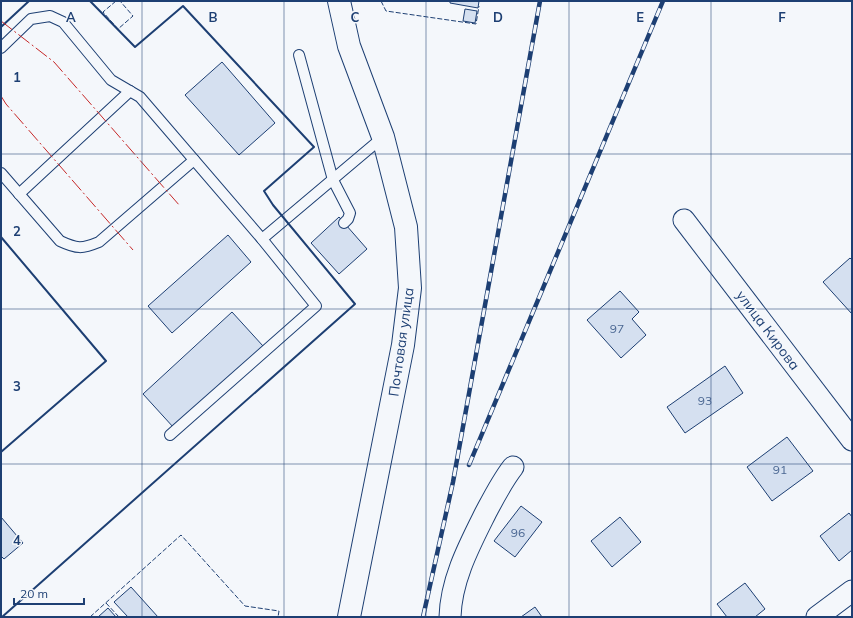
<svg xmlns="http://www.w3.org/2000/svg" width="853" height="618" font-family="Mulish,sans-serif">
  <rect width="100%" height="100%" fill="#f4f7fb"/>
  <!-- building -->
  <g fill="#d5e0f0" stroke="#1d3f73">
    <path d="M450 1H479L478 8 450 3Z"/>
    <path d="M465 9 477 11 475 23 463 21Z"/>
    <path d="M222 62 275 123 239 155 185 95Z"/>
    <path d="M339 217 367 249 339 274 311 243Z"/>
    <path d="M228 235 251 262 172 333 148 306Z"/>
    <path d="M850 258 852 260V314L823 282Z"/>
    <path d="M620 291 639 312 632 319 646 335 621 358 587 320Z"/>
    <path d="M232 312 263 346 174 428 143 394Z"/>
    <path d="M725 366 743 393 685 433 667 407Z"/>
    <path d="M787 437 813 471 772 501 747 467Z"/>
    <path d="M521 506 542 522 515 557 494 541Z"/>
    <path d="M849 513 852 517V550L839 561 820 536Z"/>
    <path d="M1 517 23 543 4 559 1 556Z"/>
    <path d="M620 517 641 542 612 567 591 541Z"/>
    <path d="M745 583 765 609 755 617H727L717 604Z"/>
    <path d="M131 587 158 617H128L114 602Z"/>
    <path d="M535 607 542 617H521Z"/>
    <path d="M108 608 116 617H98Z"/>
  </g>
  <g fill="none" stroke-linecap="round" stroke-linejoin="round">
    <!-- service casing -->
    <g stroke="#1d3f73" stroke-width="12">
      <g id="service">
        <path d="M1 48 31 19 50 16 63 22 111 80 140 97 262 239 316 306 170 435"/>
        <path d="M299 55 333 180 350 213 348 219 344 223"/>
        <path d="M1 173 60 241C77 249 82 249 99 242L194 160"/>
        <path d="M19 194 130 91"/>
        <path d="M262 239 383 137"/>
      </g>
    </g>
    <!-- minor casing -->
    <g stroke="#1d3f73" stroke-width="23">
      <g id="minor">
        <path d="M684 220 852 440"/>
        <path d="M450 617C451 580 469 546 485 514 494 497 502 481 513 467"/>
        <path d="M817 617 852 591"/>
      </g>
    </g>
    <!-- tertiary casing -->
    <g stroke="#1d3f73" stroke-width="24">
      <path id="tertiary" d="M339 1 349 46 383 137 406 227 410 288 403 345 349 617"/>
    </g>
    <!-- service -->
    <use href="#service" stroke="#f4f7fb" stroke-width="10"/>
    <!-- minor -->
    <use href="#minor" stroke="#f4f7fb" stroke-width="21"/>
    <!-- tertiary -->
    <use href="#tertiary" stroke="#f4f7fb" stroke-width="22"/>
    <!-- rail casing -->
    <g stroke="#1d3f73" stroke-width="4.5">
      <g id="rail">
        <path d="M469 465 663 1"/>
        <path d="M423 617 453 482 540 1"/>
      </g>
    </g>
    <!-- rail -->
    <use href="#rail" stroke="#f4f7fb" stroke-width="3" stroke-dasharray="9" stroke-linecap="butt"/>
    <!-- fence -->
    <g stroke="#1d3f73" stroke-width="1" stroke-dasharray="5 2" stroke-linecap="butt">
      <path d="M116 1 103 12 118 29 133 16 120 1"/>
      <path d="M381 1 386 11 476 24 479 6"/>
      <path d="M106 603 119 617"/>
      <path d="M90 617 181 535 245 606 279 611 278 617"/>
    </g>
    <!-- wall -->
    <g stroke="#1d3f73" stroke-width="2">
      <path d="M1 27 29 1"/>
      <path d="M1 237 106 361 1 452"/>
      <path d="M2 617 355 304 273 205 264 191 314 147 183 6 135 47 90 1"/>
    </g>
    <!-- power -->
    <g stroke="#c62828" stroke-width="1" stroke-dasharray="14 3 2 3" stroke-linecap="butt">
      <path d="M1 21 54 62 180 206"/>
      <path d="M1 96 6 104 133 250"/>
    </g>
  </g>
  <!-- grid -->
  <path fill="none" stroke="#1d3f73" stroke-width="1" stroke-opacity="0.55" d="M142 1V617M284 1V617M426 1V617M569 1V617M711 1V617M1 154H852M1 309H852M1 464H852"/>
  <g text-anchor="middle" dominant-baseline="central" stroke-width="3" stroke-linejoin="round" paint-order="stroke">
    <!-- number labels -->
    <g font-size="12" fill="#4b6792">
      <text x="617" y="328">97</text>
      <text x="705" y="400">93</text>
      <text x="780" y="469">91</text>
      <text x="518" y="532">96</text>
    </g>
    <!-- street labels -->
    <g font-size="14" fill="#1d3f73" stroke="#f4f7fb">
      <text transform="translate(768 330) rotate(53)">улица Кирова</text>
      <text transform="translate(401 342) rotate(-82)">Почтовая улица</text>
    </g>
  </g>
  <g font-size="13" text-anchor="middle" font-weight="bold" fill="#1d3f73" stroke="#f4f7fb" stroke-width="3" stroke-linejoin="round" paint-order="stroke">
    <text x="71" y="22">A</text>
    <text x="213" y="22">B</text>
    <text x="355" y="22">C</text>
    <text x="498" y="22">D</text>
    <text x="640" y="22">E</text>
    <text x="782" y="22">F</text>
    <text x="17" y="82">1</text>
    <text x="17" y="236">2</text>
    <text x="17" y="391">3</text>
    <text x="17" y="545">4</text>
  </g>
  <!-- border -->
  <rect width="853" height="618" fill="none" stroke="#1d3f73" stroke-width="4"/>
  <!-- scale -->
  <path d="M14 598v6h70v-6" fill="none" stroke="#1d3f73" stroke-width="2"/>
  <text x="20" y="598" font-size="12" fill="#1d3f73" stroke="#f4f7fb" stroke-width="3" paint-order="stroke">20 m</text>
</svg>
